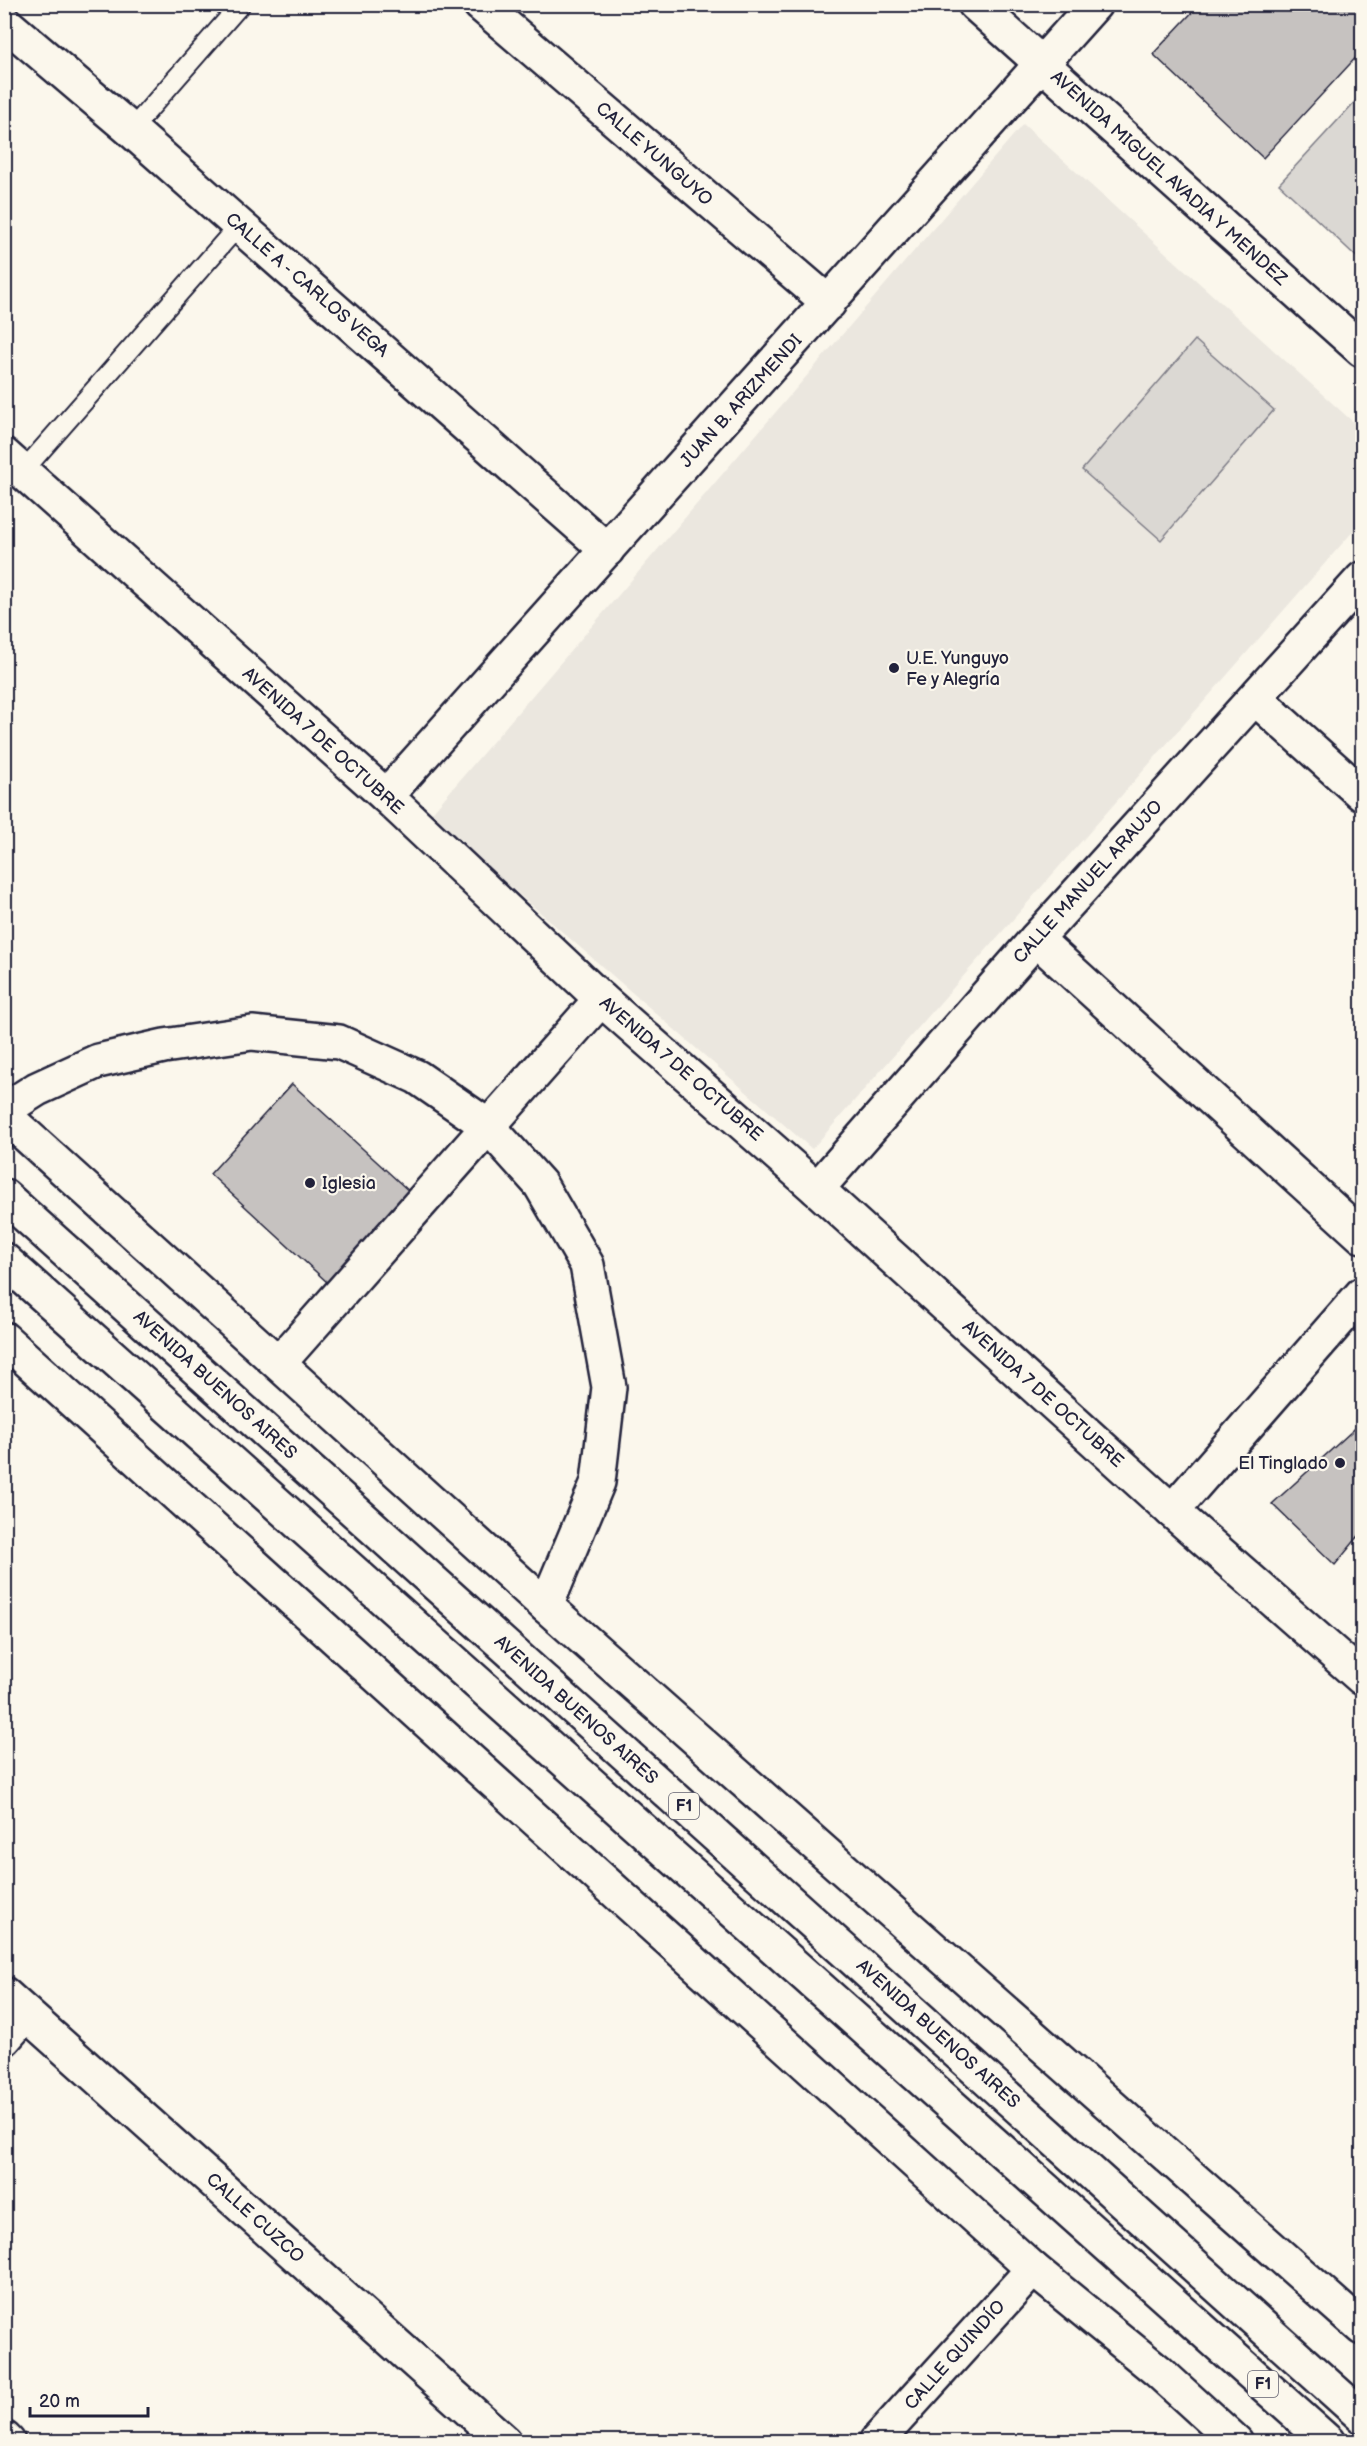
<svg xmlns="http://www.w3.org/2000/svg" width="1367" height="2446" font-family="'Balsamiq Sans',sans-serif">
  <rect width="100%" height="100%" fill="#fbf7ec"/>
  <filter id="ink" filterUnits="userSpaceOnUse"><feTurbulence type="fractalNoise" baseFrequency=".0167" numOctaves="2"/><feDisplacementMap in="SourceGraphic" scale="12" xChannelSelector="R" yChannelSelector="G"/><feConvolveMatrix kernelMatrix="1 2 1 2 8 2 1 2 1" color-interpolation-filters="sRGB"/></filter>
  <g filter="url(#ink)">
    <!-- built -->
    <path fill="#ebe7df" d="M1023 124 1362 430V521L812 1149 429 816Z"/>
    <!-- green -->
    <g fill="#dbd8d3" stroke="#7e7d87" stroke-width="1.5">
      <path d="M1362 94V262L1279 184Z"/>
      <path d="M1195 340 1274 410 1161 540 1082 470Z"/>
    </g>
    <!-- building -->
    <g fill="#c6c2c0" stroke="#22223b" stroke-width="1.5">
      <path d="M1200 4H1362V51L1263 158 1153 54Z"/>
      <path d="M292 1084 411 1193 328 1283 210 1174Z"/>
      <path d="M1362 1422V1532L1335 1565 1272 1504Z"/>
    </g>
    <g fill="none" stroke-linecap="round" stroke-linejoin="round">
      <!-- lane casing -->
      <g stroke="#22223b" stroke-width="22">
        <g id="lane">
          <path d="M131 130 241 4"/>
          <path d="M23 471 239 225"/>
        </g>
      </g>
      <!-- street casing -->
      <g stroke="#22223b" stroke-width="38">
        <g id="street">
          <path d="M480 4 829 303"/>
          <path d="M4 22 131 130 607 550"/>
          <path d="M1255 698 1362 794"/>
          <path d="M386 796 1095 4"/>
          <path d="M1036 939 1362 1236"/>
          <path d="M4 1110 37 1089 98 1061 164 1046 252 1033 339 1042 417 1077 488 1126 540 1184 587 1265 609 1387 598 1482 546 1606"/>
          <path d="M817 1189 1036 939 1362 579"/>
          <path d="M279 1363 601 999"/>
          <path d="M1172 1511 1362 1294"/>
          <path d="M4 1994 505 2442"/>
          <path d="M4 2039 26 2014"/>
          <path d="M4 2438 8 2442"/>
          <path d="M876 2442 1033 2269"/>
        </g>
      </g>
      <!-- secondary casing -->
      <g stroke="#22223b" stroke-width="38">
        <g id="secondary">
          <path d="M975 4 1362 350"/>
          <path d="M4 455 386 796 601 999 817 1189 1172 1511 1362 1678"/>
        </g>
      </g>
      <!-- primary casing -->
      <g stroke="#22223b" stroke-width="38">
        <g id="primary">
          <path d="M4 1115 546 1606 1362 2328"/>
          <path d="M4 1339 1033 2269 1158 2371 1236 2442"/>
        </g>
      </g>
      <!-- highway casing -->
      <g stroke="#22223b" stroke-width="38">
        <g id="highway">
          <path d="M4 1196 1362 2416"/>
          <path d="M4 1260 1328 2442"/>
        </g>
      </g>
      <!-- lane -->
      <use href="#lane" stroke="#fbf7ec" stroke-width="18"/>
      <!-- street -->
      <use href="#street" stroke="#fbf7ec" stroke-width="33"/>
      <!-- secondary -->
      <use href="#secondary" stroke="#fbf7ec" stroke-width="33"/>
      <!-- primary -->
      <use href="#primary" stroke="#fbf7ec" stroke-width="33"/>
      <!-- highway -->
      <use href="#highway" stroke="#fbf7ec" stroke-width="33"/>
    </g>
  </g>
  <!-- markers -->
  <g fill="#22223b" stroke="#fbf7ec" stroke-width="2">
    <circle cx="894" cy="668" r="6"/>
    <circle cx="310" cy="1183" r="6"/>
    <circle cx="1340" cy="1463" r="6"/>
  </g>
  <g text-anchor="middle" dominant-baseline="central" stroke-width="4.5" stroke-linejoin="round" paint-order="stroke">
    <!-- shield labels -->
    <g fill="#fbf7ec" stroke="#636270" stroke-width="1.5">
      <rect x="669" y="1793" width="30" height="26" rx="4.5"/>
      <rect x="1248" y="2371" width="30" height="26" rx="4.5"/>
    </g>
    <g font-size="16" font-weight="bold" fill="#22223b">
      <text x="684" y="1806">F1</text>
      <text x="1263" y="2384">F1</text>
    </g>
    <!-- street labels -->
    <g font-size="18" fill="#22223b" stroke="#fbf7ec">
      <text transform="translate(654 154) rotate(41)">CALLE YUNGUYO</text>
      <text transform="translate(1169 178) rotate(42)">AVENIDA MIGUEL AVADIA Y MENDEZ</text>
      <text transform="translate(307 285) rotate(41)">CALLE A - CARLOS VEGA</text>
      <text transform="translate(741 401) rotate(-48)">JUAN B. ARIZMENDI</text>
      <text transform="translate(323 741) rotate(42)">AVENIDA 7 DE OCTUBRE</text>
      <text transform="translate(1088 882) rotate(-48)">CALLE MANUEL ARAUJO</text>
      <text transform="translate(681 1069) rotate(41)">AVENIDA 7 DE OCTUBRE</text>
      <text transform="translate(215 1385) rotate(42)">AVENIDA BUENOS AIRES</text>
      <text transform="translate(1043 1394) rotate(42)">AVENIDA 7 DE OCTUBRE</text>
      <text transform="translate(576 1710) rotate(42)">AVENIDA BUENOS AIRES</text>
      <text transform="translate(938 2034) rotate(42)">AVENIDA BUENOS AIRES</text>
      <text transform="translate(255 2218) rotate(42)">CALLE CUZCO</text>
      <text transform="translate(955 2355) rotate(-48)">CALLE QUINDÍO</text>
    </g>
    <!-- poi labels -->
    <g font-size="18" fill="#22223b" stroke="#fbf7ec" text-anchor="start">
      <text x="906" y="658">U.E. Yunguyo<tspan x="906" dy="21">Fe y Alegría</tspan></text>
      <text x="322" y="1183">Iglesia</text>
      <text x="1328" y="1463" text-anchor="end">El Tinglado</text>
    </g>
  </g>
  <!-- margin -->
  <rect width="1367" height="2446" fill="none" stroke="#fbf7ec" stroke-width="24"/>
  <rect x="12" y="12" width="1343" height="2422" fill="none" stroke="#22223b" stroke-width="2" filter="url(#ink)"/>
  <!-- scale -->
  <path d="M30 2407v9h118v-9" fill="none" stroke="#22223b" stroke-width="3"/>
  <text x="39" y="2407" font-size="18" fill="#22223b" stroke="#fbf7ec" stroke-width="4.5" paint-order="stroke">20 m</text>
</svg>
